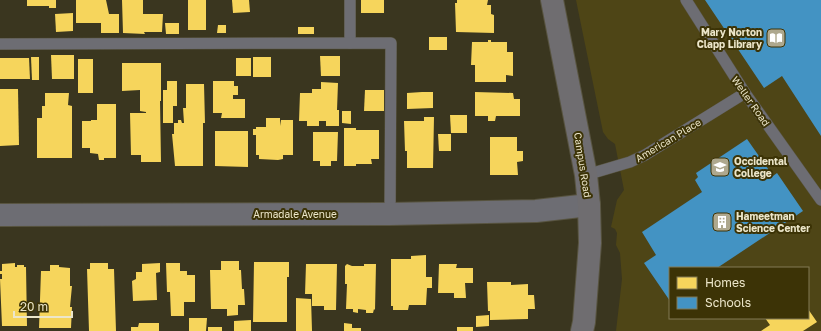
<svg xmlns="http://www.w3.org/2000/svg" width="821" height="331" font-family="'Golos Text',sans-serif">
  <rect width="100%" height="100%" fill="#3a361f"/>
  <!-- built -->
  <path fill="#4e4516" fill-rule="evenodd" d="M576 0H821V331H616L622 279 620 253 616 245 617 233 615 229 611 227 617 200 624 190 615 144 608 139 603 132ZM670 268H808V318H670Z"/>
  <!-- homes -->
  <g fill="#f6d55c">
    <path d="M27 0H56V8H49V6H27Z"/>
    <path d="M76 0H106L109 14H119V33H101V23H76Z"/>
    <path d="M122 0H143V14H163L162 32H144L145 34 123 33Z"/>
    <rect x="188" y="0" width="18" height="30"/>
    <path d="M232 0H249L250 12 233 13Z"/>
    <rect x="361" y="0" width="23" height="13"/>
    <path d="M457 0H488L487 5H491V14L494 15V33L456 32 455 3H457Z"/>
    <path d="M73 13V31L56 32 55 14Z"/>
    <path d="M165 23H179V34H166Z"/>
    <path d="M218 25H226V33H217Z"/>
    <rect x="298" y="27" width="16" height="7"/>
    <rect x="429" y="37" width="18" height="13"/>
    <path d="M488 40H491V42H507V52H513V76L506 75V82H475V65H471L472 42H488Z"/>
    <path d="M51 55H74V79H52Z"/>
    <path d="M320 56H340V76H321Z"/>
    <path d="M31 57H39V80H32Z"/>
    <rect x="253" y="57" width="18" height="20"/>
    <path d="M0 58H29L30 79H0Z"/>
    <rect x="236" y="58" width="15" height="18"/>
    <rect x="78" y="59" width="15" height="34"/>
    <path d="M122 63H161V101H160L161 162H141V155H131L130 113H146V112L140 111V90L122 91Z"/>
    <path d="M167 81H177V106H173V123H163V90H167Z"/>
    <path d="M213 81H234V86H238V95H233V99H245V118H221L222 113H213Z"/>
    <path d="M321 82 338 83 337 110H339V126H326V121H319V126H307V121H299L300 93H312V89H321Z"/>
    <path d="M186 84H204L205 123H203V166H175L172 134H174V123H178V120H181L182 123H184L183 108H186Z"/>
    <path d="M0 89H18L19 145 0 146Z"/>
    <path d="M365 90H384V111H364Z"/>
    <path d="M422 92H433V108L407 109V93Z"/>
    <path d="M475 92 513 93 514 99H520V116H496L495 121H488V116H475Z"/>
    <path d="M45 93H69L68 105 72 106V158H37V118H42V106H45Z"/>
    <path d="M97 104H116V158H104V160H99L98 154 90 153V148H82V121H91V120H97Z"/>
    <path d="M342 111H351V124L342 123Z"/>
    <path d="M450 115H467V133H451Z"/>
    <path d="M424 117H434L433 168H407V151H405L404 121H424Z"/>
    <path d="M266 118H280V126L281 120H293V155H283V159L278 160 259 159V155H256V135H253V129H256V127H266Z"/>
    <path d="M344 128H356V130H379V159H371L372 164H356V166H344Z"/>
    <path d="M215 131H248V167L215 166Z"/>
    <path d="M313 132H338L337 161H331V166H320V161H313Z"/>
    <path d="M438 134H451V151H439Z"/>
    <path d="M490 137H517V151H523V161L517 162 518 175H490Z"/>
    <path d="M426 255V277H432V288H427L426 305H409L408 310H393V306H391V259H411V256Z"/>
    <path d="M221 261H239V270H241L242 289H244L245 305H238V315L227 316V309H211L210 270H221Z"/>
    <path d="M254 262H289V277H287V322H253Z"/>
    <path d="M15 263V267H17V265H24V267H26L27 326H2L0 279H2V274H0V271H2V264Z"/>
    <path d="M90 263H108V269H114L116 331H89L87 269H90Z"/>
    <path d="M160 263V272L156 273 157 300 133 301 132 281 136 279V272H142V264Z"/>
    <path d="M166 263H180V271H187V275H195V302H184V316H171L170 292H167Z"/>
    <path d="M306 264H337L336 310H324V306H312V294H305Z"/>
    <path d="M347 264 352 266H364V264H376L375 310 374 309 373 313H366V310L358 309V313L353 312V309H346L347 284H345V266Z"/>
    <path d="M439 264H457L456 268H473V283H465L466 298H454V293H438Z"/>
    <path d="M50 265H59V267L70 268V286H72L70 307H72L71 328H39L41 271H50Z"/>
    <path d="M487 282H511V285L528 284V295H534L535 309H528V319L490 320V311H488Z"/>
    <path d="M296 298 311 299 312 331H296Z"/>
    <path d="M808 309 817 322 803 331H761L770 325 765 318H808Z"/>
    <path d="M489 315V326L476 327V316Z"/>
    <path d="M189 318H207L206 331H189Z"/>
    <path d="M251 320V331H234V321Z"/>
    <path d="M139 323H159V331H131V327H138Z"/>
    <path d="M344 323 352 324V328H361V331H344Z"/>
    <rect x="208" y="327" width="14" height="4"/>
    <rect x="457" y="327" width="16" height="4"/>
  </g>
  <!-- schools -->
  <g fill="#4393c3">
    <path d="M705 0H821V136L782 76 764 88Z"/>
    <path d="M747 139 773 176 777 173 803 211 717 268H670V301L644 263 656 255 642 232 702 192 695 180 698 177 696 173Z"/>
  </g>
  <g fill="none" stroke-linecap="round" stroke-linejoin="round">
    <!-- lane casing -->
    <g stroke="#585440" stroke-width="12">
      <g id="lane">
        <path d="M350 0V43"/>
        <path d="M686 0 745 93 821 200"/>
        <path d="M0 44 391 43 390 214"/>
        <path d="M586 175 630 162 645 155 745 93"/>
      </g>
    </g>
    <!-- street casing -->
    <g stroke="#585440" stroke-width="24">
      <path id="street" d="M0 215 390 214 536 211 589 205"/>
    </g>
    <!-- secondary casing -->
    <g stroke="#585440" stroke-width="24">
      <path id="secondary" d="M552 0 586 175 589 205 590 243 584 322 582 331"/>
    </g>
    <!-- lane -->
    <use href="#lane" stroke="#6d6d73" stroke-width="11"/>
    <!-- street -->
    <use href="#street" stroke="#6d6d73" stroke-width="22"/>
    <!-- secondary -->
    <use href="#secondary" stroke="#6f6d70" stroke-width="22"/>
  </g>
  <!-- icons -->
  <defs>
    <g id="library-square" transform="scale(1)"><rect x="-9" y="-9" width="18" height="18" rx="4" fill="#aea88e" stroke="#3c3306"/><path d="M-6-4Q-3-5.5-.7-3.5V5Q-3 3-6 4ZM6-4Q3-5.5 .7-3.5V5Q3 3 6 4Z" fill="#fff"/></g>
    <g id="university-square" transform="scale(1)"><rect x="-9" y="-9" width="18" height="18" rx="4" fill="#aea88e" stroke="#3c3306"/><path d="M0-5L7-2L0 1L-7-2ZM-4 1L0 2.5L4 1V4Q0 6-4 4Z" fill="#fff"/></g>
    <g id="building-square" transform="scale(1)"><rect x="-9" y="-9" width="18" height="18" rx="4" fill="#aea88e" stroke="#3c3306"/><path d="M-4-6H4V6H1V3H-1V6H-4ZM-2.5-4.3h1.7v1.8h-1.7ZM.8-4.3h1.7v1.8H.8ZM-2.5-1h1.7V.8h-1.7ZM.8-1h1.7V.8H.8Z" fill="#fff"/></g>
  </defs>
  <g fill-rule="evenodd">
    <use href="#library-square" x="776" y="38"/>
    <use href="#university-square" x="720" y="167"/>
    <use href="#building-square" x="722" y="222"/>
  </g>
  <g text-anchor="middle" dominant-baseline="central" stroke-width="4" stroke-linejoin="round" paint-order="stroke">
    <!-- poi labels -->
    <g font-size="10" font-weight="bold" fill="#ece6ca" stroke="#3c3306" text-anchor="start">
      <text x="762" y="32" text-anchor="end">Mary Norton<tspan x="762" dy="12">Clapp Library</tspan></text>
      <text x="734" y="161">Occidental<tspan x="734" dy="12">College</tspan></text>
      <text x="736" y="216">Hameetman<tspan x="736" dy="12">Science Center</tspan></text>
    </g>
    <!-- street labels -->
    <g font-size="10" fill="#ece6ca" stroke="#3c3306">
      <text transform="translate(751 101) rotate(55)">Weller Road</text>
      <text transform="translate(668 140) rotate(-31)">American Place</text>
      <text transform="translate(583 165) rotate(81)">Campus Road</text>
      <text x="295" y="214">Armadale Avenue</text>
    </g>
  </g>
  <!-- legend -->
  <rect x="669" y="267" width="140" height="52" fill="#3c3306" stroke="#827b54"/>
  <rect x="677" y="277" width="20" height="12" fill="#f6d55c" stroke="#827b54"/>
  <text x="705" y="287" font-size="12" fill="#ece6ca">Homes</text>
  <rect x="677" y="297" width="20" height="12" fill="#4393c3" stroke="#827b54"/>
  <text x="705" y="307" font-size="12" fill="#ece6ca">Schools</text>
  <!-- scale -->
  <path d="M14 311v6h58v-6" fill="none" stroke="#ece6ca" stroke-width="2"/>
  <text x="20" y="311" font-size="12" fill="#ece6ca" stroke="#3c3306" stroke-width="3" paint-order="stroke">20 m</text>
</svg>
